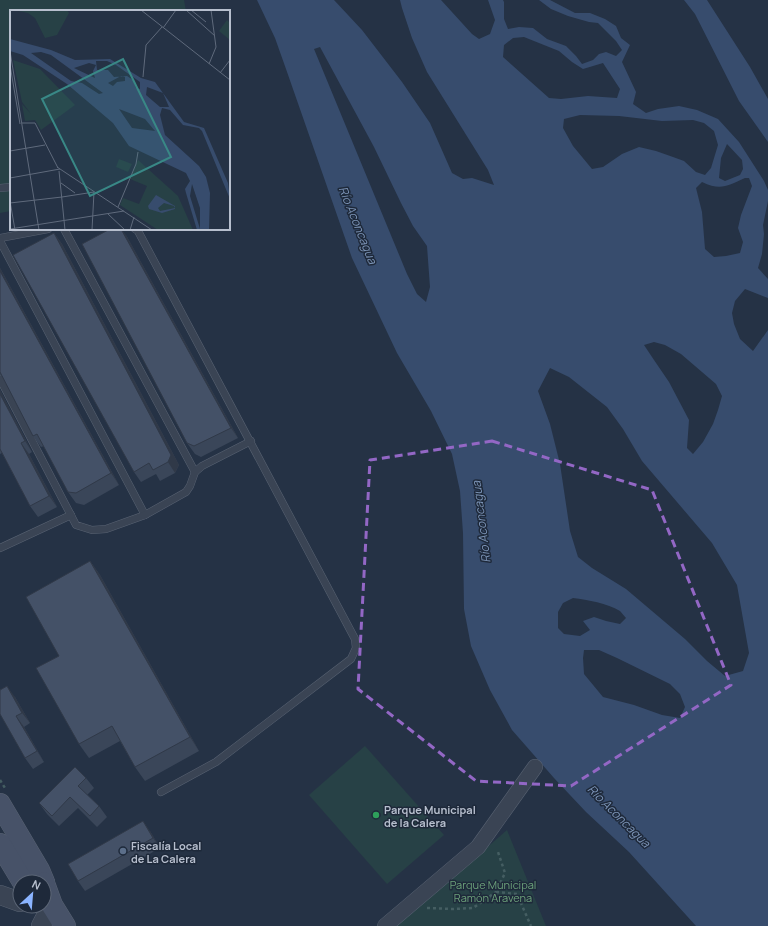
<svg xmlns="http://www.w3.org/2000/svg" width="768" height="926" font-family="Manrope,sans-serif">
  <rect width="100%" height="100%" fill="#253245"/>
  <!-- green -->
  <g fill="#274146">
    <path d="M0 0H184L186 11H11V211L0 213Z"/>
    <path d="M365 746 444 835 387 884 309 795Z"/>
    <path d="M507 830 546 926H397Z"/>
  </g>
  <!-- water -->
  <g fill="#374c6d" fill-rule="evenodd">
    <path d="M257 0H334L362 30 402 82 430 123 452 173 463 179 472 178 494 185 488 170 427 72 412 38 402 8 400 0H441L472 34 479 39 490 34 495 20 488 0H503L504 2V19L508 29 519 27 533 28 547 39 566 46 576 56 582 64 593 60 599 54 606 52 616 56 622 50 616 41 598 23 589 22 568 16 551 9 539 0H550L575 13H590L605 19 616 26 621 38 630 45 622 62 636 92 633 104 646 113 658 109 679 106 697 110 718 119 739 142 764 181 768 190V201L763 225 764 234 762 254 758 268 768 279V298L745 289 735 301 732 313 734 324 740 339 753 351 768 330V926H696L629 852 586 812 554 778 512 730 490 690 471 646 464 609 463 533 460 491 452 454 431 411 397 353 352 258 286 69 275 38ZM524 37 559 51 572 62 583 69 603 63 620 89 617 98 588 96 561 99 549 98 503 57 504 45 513 38ZM320 47 374 147 401 203 413 226 427 246 430 287 426 302 417 294 407 274 314 49ZM580 115 619 116 662 121 693 120 704 123 714 131 718 145 711 168 705 175 696 172 684 161 673 157 656 151 639 147 622 154 603 167 592 169 573 146 563 128 564 119ZM727 144 742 160 743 169 740 175 725 181 719 178 721 158ZM745 178H749L752 186 741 215 738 228 743 242 740 253 726 256 714 257 705 249 702 212 696 188 702 182C721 191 727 186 745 178ZM654 342 665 345 681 354 716 384 722 396 718 410 713 424 703 442 693 454 687 448 689 420 669 382 654 360 644 345ZM550 368 569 377 607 407 623 429 642 461 712 543 737 585 749 653 743 671 725 676 707 661 685 639 626 589 592 568 578 557 570 531 560 464 550 424 538 391ZM573 598C588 600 607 603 620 611 622 613 624 616 626 618L620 624 606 621 594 617 583 621 590 630 580 636 564 634 558 628V612L563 603ZM584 650H599L617 658 670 684 680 694 685 707 680 718 662 715 634 705 603 697 584 674 583 658Z"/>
    <path d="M684 0H707L750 67 768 99V142L739 101 695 14Z"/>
  </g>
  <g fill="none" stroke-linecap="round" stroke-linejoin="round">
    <!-- service casing -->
    <g stroke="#586272" stroke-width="8">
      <g id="service">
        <path d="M0 188 11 187"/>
        <path d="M64 229 195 472"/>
        <path d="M135 229 138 231 355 639 356 648 351 659 216 762 161 792"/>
        <path d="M0 238 48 229"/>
        <path d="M0 241 145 515"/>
        <path d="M0 379 76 525 92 530 106 529 145 515 186 492 190 486 195 472 202 466 251 441"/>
        <path d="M0 548 71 515"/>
      </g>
    </g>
    <!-- minor casing -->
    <g stroke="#586272" stroke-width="16">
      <path id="minor" d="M385 926 478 847 535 767"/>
    </g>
    <!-- tertiary casing -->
    <g stroke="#586272" stroke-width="20">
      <g id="tertiary">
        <path d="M0 895 20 902"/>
        <path d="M41 926 52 905H44"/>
      </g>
    </g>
    <!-- secondary casing -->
    <g stroke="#586272" stroke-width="22">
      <g id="secondary">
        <path d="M0 804 39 870 44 882"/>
        <path d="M0 844 23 882"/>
        <path d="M44 883 52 905 65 926"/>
      </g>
    </g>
    <!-- path -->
    <g stroke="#455e62" stroke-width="2.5" stroke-dasharray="3 3" stroke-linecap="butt">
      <path d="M0 780 5 788"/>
      <path d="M496 892 517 894 531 926"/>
      <path d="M427 908 453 909 473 908 496 892 505 873 498 852"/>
    </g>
    <!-- service -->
    <use href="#service" stroke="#3a4454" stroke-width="7"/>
    <!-- minor -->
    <use href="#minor" stroke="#3a4454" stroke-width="15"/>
    <!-- tertiary -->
    <use href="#tertiary" stroke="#3a4454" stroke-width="19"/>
    <!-- secondary -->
    <use href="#secondary" stroke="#475268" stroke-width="21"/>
  </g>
  <!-- wall -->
  <g fill="#3a4659">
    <path d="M54 233 62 244 179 465 175 473 160 481 156 474 141 482 134 472Z"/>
    <path d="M126 235 238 438 201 457 195 454 187 443Z"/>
    <path d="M0 268 119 485 84 505 76 503 68 492 44 446 41 447 33 436 1 375H0Z"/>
    <path d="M0 390 32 452 29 454 57 507 38 517 30 506 2 453 0 454Z"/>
    <path d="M90 561 100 575 199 751 145 781 135 767 120 741 89 758 79 744 59 656Z"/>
    <path d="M0 689 15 697 30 723 24 727 44 762 33 769 25 758Z"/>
    <path d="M86 778 94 788 87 795 99 806 107 817 97 827 78 808 59 826 47 814 39 803Z"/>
    <path d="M150 831 160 848 85 891 78 881Z"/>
  </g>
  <!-- shaded-wall -->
  <g fill="#303948">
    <path d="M121 229 126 235 238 438 231 428Z"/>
    <path d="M54 233 62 244 179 465 175 473 168 462Z"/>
    <path d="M0 268 119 485 111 473 0 271Z"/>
    <path d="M0 390 32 452 25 441 0 394Z"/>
    <path d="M21 443 29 454 57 507 49 496Z"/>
    <path d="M90 561 100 575 199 751 190 737Z"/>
    <path d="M7 686 15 697 30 723 22 713Z"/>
    <path d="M16 716 24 727 44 762 37 751Z"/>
    <path d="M143 821 150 831 160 848 153 838Z"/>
  </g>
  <!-- building -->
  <g fill="#445167" stroke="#303948">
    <path d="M110 229H121L231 428 194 446 187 443 82 244Z"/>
    <path d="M54 233 171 455 168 462 153 470 149 463 134 472 13 255Z"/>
    <path d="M0 271 111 473 76 493 68 492 37 434 33 436 0 372Z"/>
    <path d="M0 394 25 441 21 443 49 496 30 506 0 449Z"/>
    <path d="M90 561 190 737 135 767 112 726 79 744 36 668 59 656 26 597Z"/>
    <path d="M7 686 22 713 16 716 37 751 25 758 0 714V690Z"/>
    <path d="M75 767 86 778 78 786 99 806 90 816 70 797 52 816 39 803Z"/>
    <path d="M143 821 153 838 78 881 68 864Z"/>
  </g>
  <!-- marked area -->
  <path fill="none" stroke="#9367c5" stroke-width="3" stroke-dasharray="8 5" stroke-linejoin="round" d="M492 441 652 490 731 685 571 786 476 781 358 689 370 460Z"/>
  <!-- markers -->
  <circle fill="#2e9e5b" stroke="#1e293a" stroke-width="1.5" cx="376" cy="815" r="4"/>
  <circle fill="#5c6f8a" stroke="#1e293a" stroke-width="1.5" cx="123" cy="851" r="4"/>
  <g text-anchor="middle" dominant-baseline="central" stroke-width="3" stroke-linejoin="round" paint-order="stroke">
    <!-- poi labels -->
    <g font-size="11" font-weight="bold" fill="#b7bfce" stroke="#1e293a" text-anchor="start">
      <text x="384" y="809">Parque Municipal<tspan x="384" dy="13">de la Calera</tspan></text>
      <text x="131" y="845">Fiscalía Local<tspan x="131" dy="13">de La Calera</tspan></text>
    </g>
    <!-- park labels -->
    <g font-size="11" fill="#6ca17a" stroke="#1e293a">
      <text x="493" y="884">Parque Municipal<tspan x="493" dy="13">Ramón Aravena</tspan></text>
    </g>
    <!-- water labels -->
    <g font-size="12" font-style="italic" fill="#7c94b7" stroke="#1e293a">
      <text transform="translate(358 225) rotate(68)">Río Aconcagua</text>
      <text transform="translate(481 522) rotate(-97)">Río Aconcagua</text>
      <text transform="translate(619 816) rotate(45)">Río Aconcagua</text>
    </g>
  </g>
  <!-- overview -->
  <g transform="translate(10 10)">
    <rect width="220" height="220" fill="#253245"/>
    <path d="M4 0H57L59 3 47 25 35 28 25 8 18 3ZM217 10 220 13V30L209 21ZM3 50 30 59 65 95 31 120 25 110 15 111 12 94 21 104 12 92ZM109 149 122 154 118 162 106 157ZM128 150 168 186 183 220H148L110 195 113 188 129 194 137 176 120 169Z" fill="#274146"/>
    <path d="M0 29 41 40 65 50 100 49 131 68 145 72 174 112 194 118 218 173 220 189 192 121 189 118 173 115 160 100 152 98 150 105 155 125 189 156 196 167 200 183 199 220H187L176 183 175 179 180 171 176 163 119 136 103 113 57 74 13 45 0 41ZM31 42 41 45 93 83 89 84 72 73 61 71 21 43ZM86 51H97L106 55 130 72V79L126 78 123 70 117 66 104 67 98 60H87ZM79 53 86 55 83 61 85 68 64 58ZM111 66 115 67V71L107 72 103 76 98 73ZM137 77 153 83 159 97H150L136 85ZM109 99 135 109 145 121 122 118ZM182 174 190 198V219L180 186ZM146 185 165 196V199L152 203 139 199 138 196ZM154 193 164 196 165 198 150 201 148 198Z" fill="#374c6d" fill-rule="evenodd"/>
    <path fill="none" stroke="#5f6a7c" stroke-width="1" d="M131 0 220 70M176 0 205 26M181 0 196 12M153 18 166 0M0 41 29 220M199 54 206 37 201 0M0 55 10 114M210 63 220 50M133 67 136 35 152 17M12 113H25L48 158M0 141 35 135M47 157 142 220M49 161 55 220M0 168 50 159M51 173 65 183M52 187 84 182 82 220M0 191 5 220M0 193 52 187M108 197 126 154 128 142M98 204 115 220M0 219 114 201M120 220 124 207"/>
    <path fill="#398886" fill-opacity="0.15" stroke="#398886" stroke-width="2" d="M113 49 161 147 80 186 32 89Z"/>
    <rect width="220" height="220" fill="none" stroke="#b7bfce" stroke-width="2"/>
  </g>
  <!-- north arrow -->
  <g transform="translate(32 894) rotate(26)"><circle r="19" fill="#1e293a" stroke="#5b6575"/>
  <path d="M0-3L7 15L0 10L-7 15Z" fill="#8bb4ff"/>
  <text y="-6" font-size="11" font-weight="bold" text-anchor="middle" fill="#b7bfce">N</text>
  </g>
</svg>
